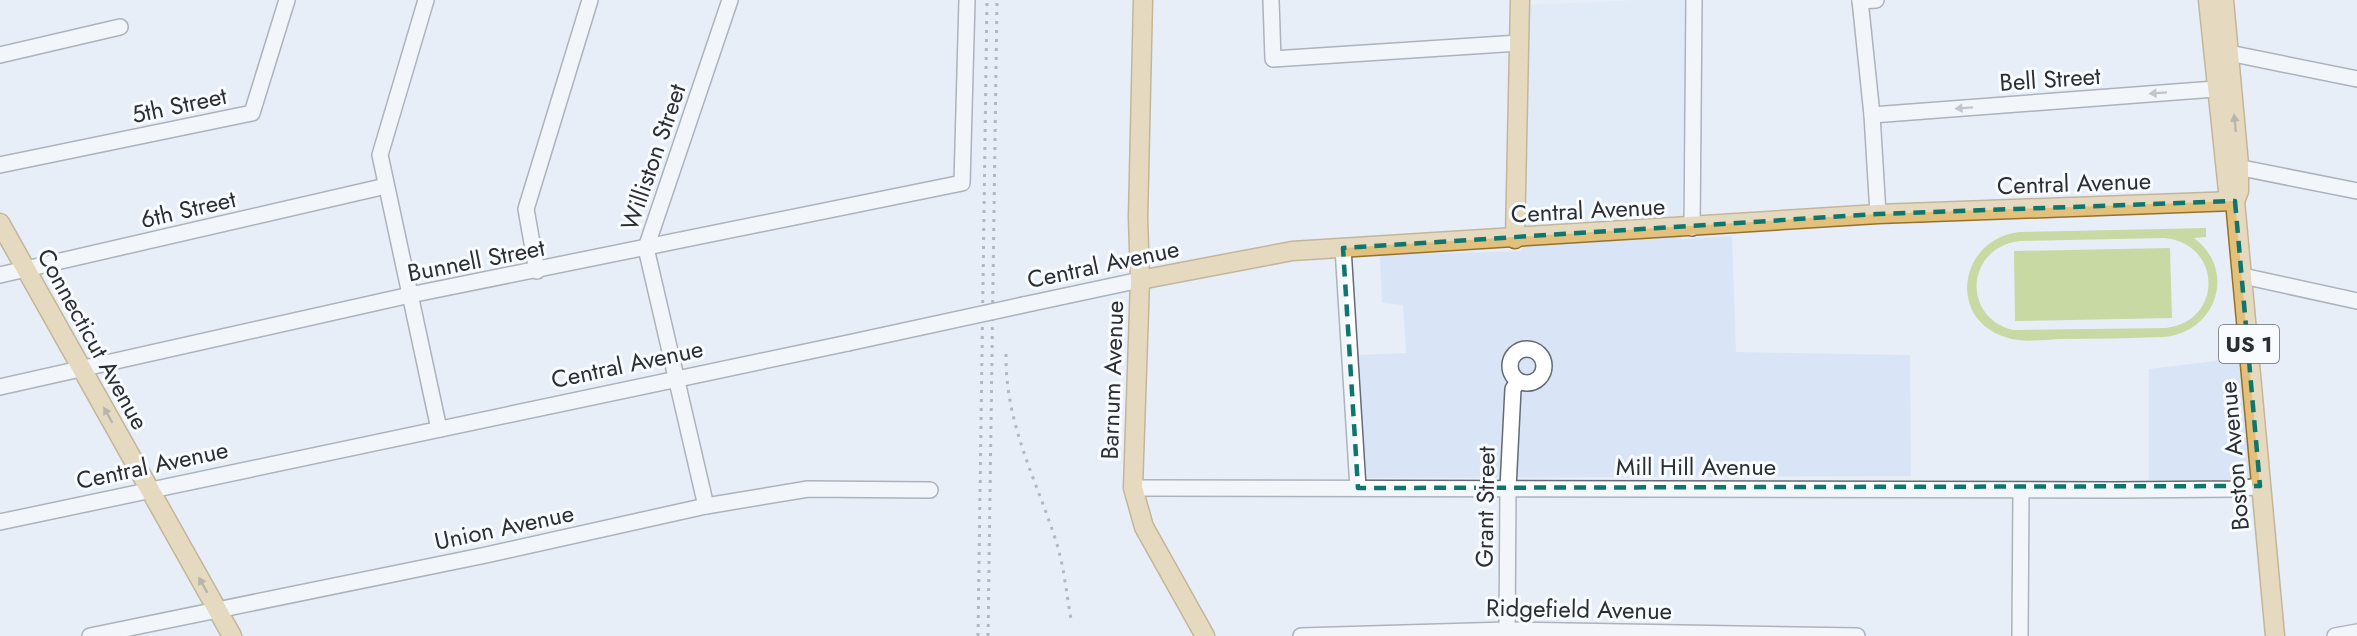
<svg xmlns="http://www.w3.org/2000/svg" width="2357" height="636" font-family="Jost,sans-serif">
  <rect width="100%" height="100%" fill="#e7eef8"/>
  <!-- built -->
  <g fill="#d9e5f6">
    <path d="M1636 0H1687L1681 239 1732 236 1736 352 1910 355 1911 476 1366 478 1358 355 1406 353 1403 305 1382 303 1380 255 1521 251 1525 5Z"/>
    <path d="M2240 358 2250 471 2249 478 2241 481 2149 480V369Z"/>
  </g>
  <!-- green -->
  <g fill="#c8d9a4" fill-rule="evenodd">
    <path d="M2206 228V237L2194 238C2237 270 2217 332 2164 337 2129 338 2094 339 2059 339 2042 340 2021 343 2005 337 1946 318 1960 239 2019 232ZM2164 238C2222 243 2224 321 2166 328L2013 330C1961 317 1966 247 2020 241Z"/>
    <path d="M2170 248 2172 318 2015 321 2014 251Z"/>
  </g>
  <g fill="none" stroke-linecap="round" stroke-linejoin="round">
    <!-- minor casing -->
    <g stroke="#646a73" stroke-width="18">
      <g id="minor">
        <path d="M426 0 380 155 439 429"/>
        <path d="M1271 0 1273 59 1519 43"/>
        <path d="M1860 0 1872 115 1878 214"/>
        <path d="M1860 1 1876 0"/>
        <path d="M2219 51 2357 79"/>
        <path d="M0 55 120 27"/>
        <path d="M1872 115 2228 88"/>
        <path d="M0 165 252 113 287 0"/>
        <path d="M2227 165 2357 191"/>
        <path d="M1692 228 1694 0"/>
        <path d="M1343 248 1358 488"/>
        <path d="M537 271 526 209 590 0"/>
        <path d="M0 275 386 186"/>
        <path d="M2243 276 2357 301"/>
        <path d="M1023 305 1140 280"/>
        <circle cx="1527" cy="366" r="17"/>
        <path d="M0 387 410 295 962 183 967 0"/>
        <path d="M1133 488 2114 490 2237 489 2260 486"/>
        <path d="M706 506 646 248 730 0"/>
        <path d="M0 522 848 343"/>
        <path d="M90 636 486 555 706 506 808 489 930 490"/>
        <path d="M1301 636 1507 630 1857 636"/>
        <path d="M1507 636 1508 488 1513 389 1518 381"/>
        <path d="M2020 636 2021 490"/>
        <path d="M2335 636 2357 632"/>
      </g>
    </g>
    <!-- major casing -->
    <g stroke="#967228" stroke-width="21">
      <g id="major">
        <path d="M1143 0 1138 218 1140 280 1133 488 1144 527 1205 636"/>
        <path d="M2208 0 2228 191 2235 201 2275 636"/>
        <path d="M2224 0 2239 165V191L2235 201"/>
        <path d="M0 223 232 636"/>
        <path d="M1515 239 1520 0"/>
        <path d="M1140 280 1292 251 1878 214 2235 201"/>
      </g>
    </g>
    <!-- minor -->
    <use href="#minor" stroke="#fff" stroke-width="15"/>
    <!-- major -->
    <use href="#major" stroke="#e3c07b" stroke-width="18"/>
    <!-- rail -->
    <g stroke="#70757b" stroke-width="3" stroke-dasharray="3 6" stroke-linecap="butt">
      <path d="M1006 354C1005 422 1035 477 1055 538 1064 564 1066 592 1071 619"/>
      <path d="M978 636 987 0"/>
      <path d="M988 636 997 0"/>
    </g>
    <!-- minor-bridge casing -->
    <g stroke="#646a73" stroke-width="18" stroke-linecap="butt">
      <path id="minor-bridge" d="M848 343 1023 305"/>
    </g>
    <!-- minor-bridge -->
    <use href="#minor-bridge" stroke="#fff" stroke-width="15"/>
  </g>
  <!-- one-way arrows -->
  <defs><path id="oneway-solid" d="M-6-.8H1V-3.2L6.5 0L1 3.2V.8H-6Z" transform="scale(1.5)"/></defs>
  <g fill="#959698">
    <use href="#oneway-solid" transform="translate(2158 93) rotate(176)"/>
    <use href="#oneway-solid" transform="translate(1964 108) rotate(176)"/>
  </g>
  <g fill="#7e7053">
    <use href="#oneway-solid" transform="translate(2235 123) rotate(-96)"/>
    <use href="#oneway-solid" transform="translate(108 415) rotate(-119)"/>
    <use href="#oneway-solid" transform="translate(203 585) rotate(-119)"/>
  </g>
  <!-- marked area -->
  <path d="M0 0H2357V636H0ZM2235 201 2260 486 1358 488 1343 248 1878 214Z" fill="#e7eef8" fill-opacity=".55" fill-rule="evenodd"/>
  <path fill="none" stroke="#0f766e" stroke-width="4.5" stroke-dasharray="12 8" stroke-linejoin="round" d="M2235 201 2260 486 1358 488 1343 248 1878 214Z"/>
  <g text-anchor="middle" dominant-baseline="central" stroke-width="6" stroke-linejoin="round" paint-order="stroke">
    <!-- shield labels -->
    <rect fill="#f8fbff" stroke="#686c70" stroke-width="1.5" x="2219" y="325" width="60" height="38" rx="4.5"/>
    <g font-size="22" font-weight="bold" fill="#2b2e32">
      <text x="2249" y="344">US 1</text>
    </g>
    <!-- street labels -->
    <g font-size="24" fill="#2b2e32" stroke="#f8fbff">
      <text transform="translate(2050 79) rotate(-4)">Bell Street</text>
      <text transform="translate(179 105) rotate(-12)">5th Street</text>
      <text transform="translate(653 157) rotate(-71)">Williston Street</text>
      <text transform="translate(2074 183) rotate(-2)">Central Avenue</text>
      <text transform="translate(188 209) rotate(-13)">6th Street</text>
      <text transform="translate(1588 210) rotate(-3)">Central Avenue</text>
      <text transform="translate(476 260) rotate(-11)">Bunnell Street</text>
      <text transform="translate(1103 264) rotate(-12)">Central Avenue</text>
      <text transform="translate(93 339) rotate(61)">Connecticut Avenue</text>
      <text transform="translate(627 364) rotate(-12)">Central Avenue</text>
      <text transform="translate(1112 380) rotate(-88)">Barnum Avenue</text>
      <text transform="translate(2234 456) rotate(-95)">Boston Avenue</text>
      <text transform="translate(152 465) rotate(-12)">Central Avenue</text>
      <text x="1696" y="466">Mill Hill Avenue</text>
      <text transform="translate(1485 507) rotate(-89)">Grant Street</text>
      <text transform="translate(504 527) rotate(-12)">Union Avenue</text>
      <text transform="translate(1579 609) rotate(1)">Ridgefield Avenue</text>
    </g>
  </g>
</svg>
